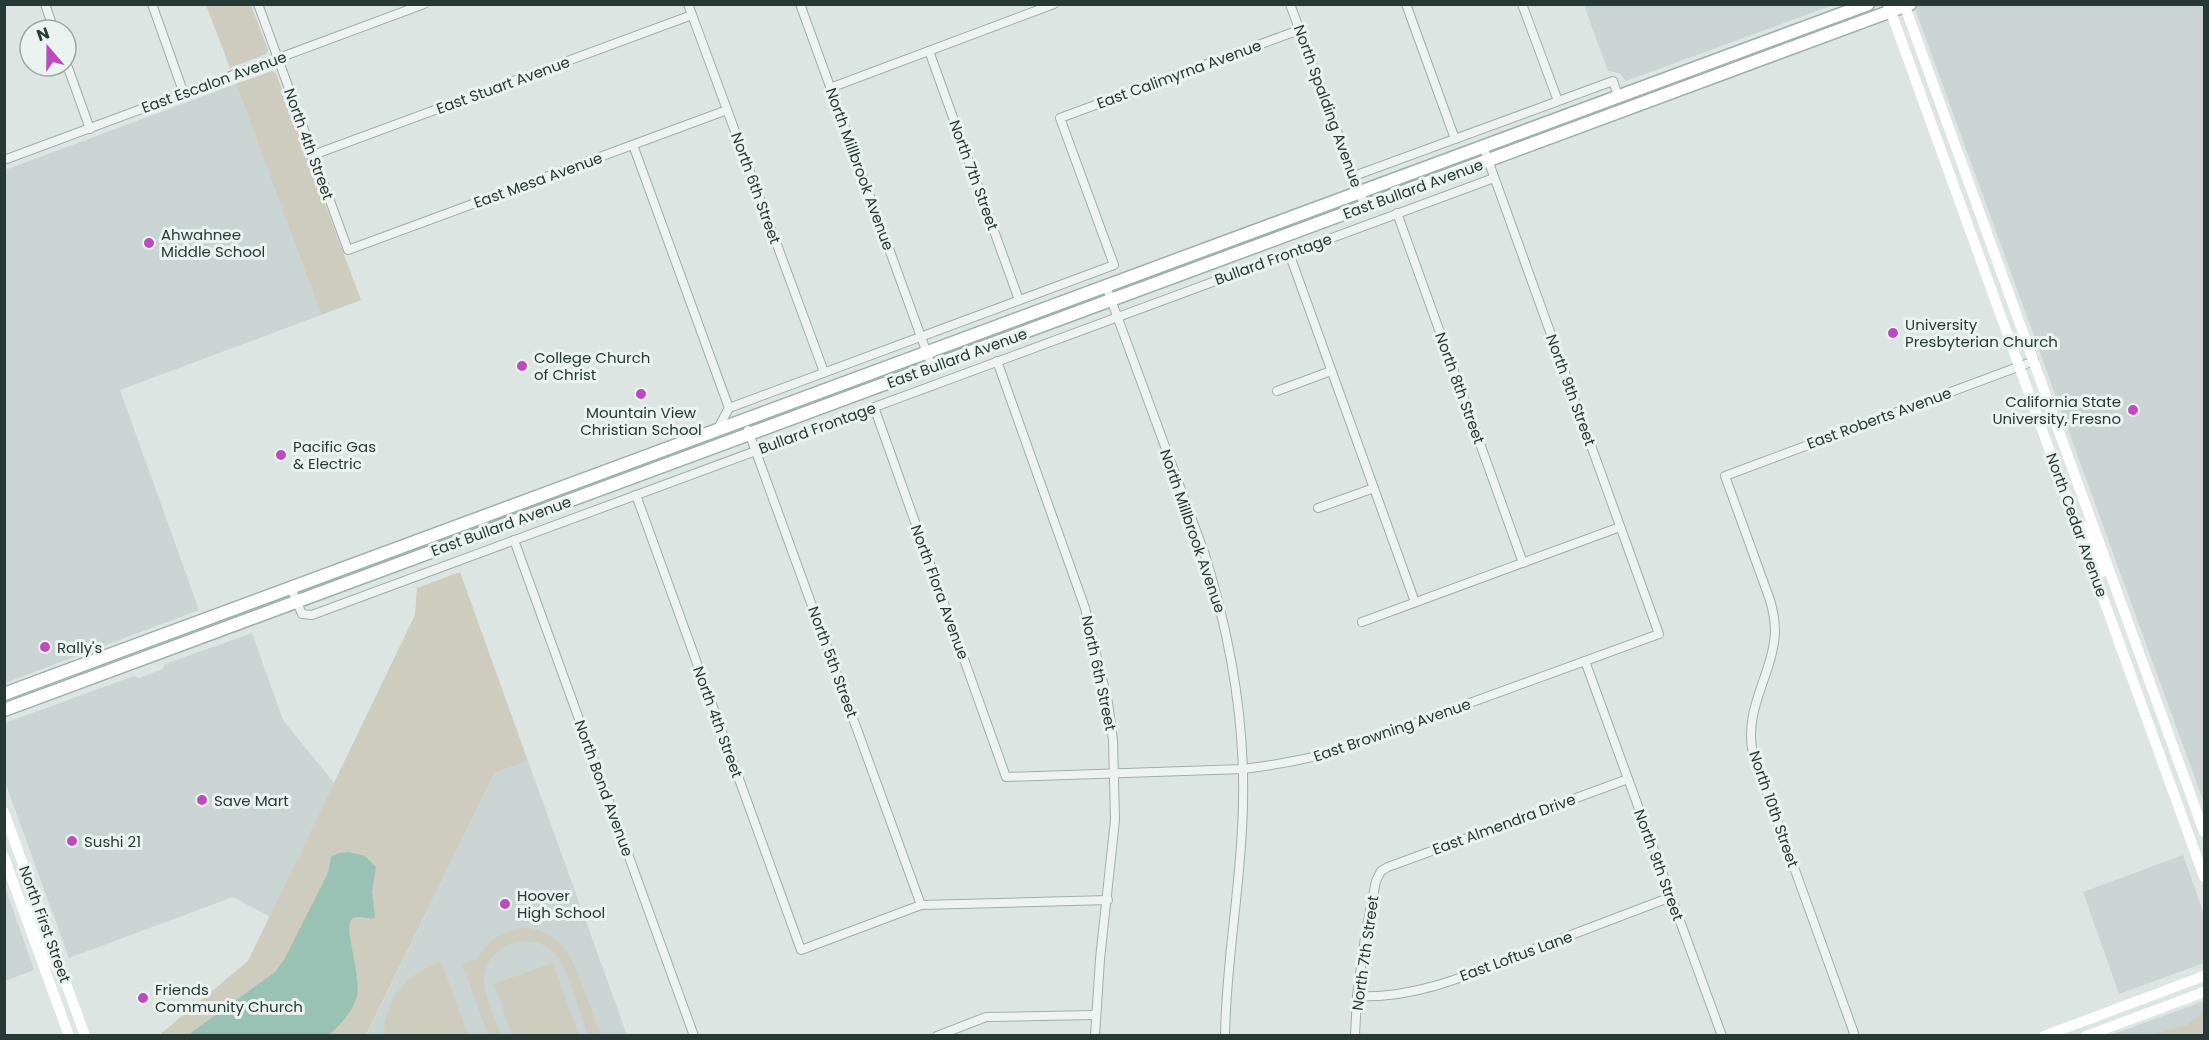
<svg xmlns="http://www.w3.org/2000/svg" width="2209" height="1040" font-family="Poppins,sans-serif">
  <rect width="100%" height="100%" fill="#dce5e2"/>
  <!-- built -->
  <g fill="#cad5d3">
    <path d="M1584 5V4L1833 5 1626 81 1619 73 1608 71Z"/>
    <path d="M1914 5H2204V803L1918 17Z"/>
    <path d="M236 84 321 315 120 390 199 610 5 683V170Z"/>
    <path d="M252 633 283 720 334 783 270 917 233 897 69 958 5 782V723L134 676 139 678 163 669 165 664Z"/>
    <path d="M528 761 627 1035 366 1036 495 773Z"/>
    <path d="M2183 855 2204 914V963L2119 994 2083 892Z"/>
    <path d="M5 887 34 970 5 981H4Z"/>
    <path d="M2204 1001V1035H2111Z"/>
  </g>
  <!-- green -->
  <g fill="#ceccbe">
    <path d="M206 5H251L268 50 266 54 230 68Z"/>
    <path d="M272 71 276 73 361 300 321 315 236 84Z"/>
    <path d="M460 572 528 761 495 773 366 1035 158 1036 248 961 415 615 417 588Z"/>
    <path d="M525 928C563 932 571 955 583 987 589 1003 595 1019 601 1035H588C580 1015 569 970 556 955 533 928 486 943 484 979 483 997 495 1018 501 1035H488L462 964 474 960 475 962C486 941 502 930 525 928Z"/>
    <path d="M441 961 468 1035H384C385 998 407 974 441 961Z"/>
    <path d="M553 963 579 1035H512L494 984Z"/>
    <path d="M2204 1011V1035H2150L2187 1025Z"/>
  </g>
  <!-- water -->
  <path fill="#9ac2b4" d="M349 852 365 856 376 867 372 892 375 918C369 920 358 914 352 919 343 927 362 978 357 997 352 1013 340 1025 329 1035H188L275 972 284 960 328 873 331 857 339 853Z"/>
  <g fill="none" stroke-linecap="round" stroke-linejoin="round">
    <!-- minor casing -->
    <g stroke="#a2aeab" stroke-width="10">
      <g id="minor">
        <path d="M45 4 54 30"/>
        <path d="M152 4 184 94"/>
        <path d="M258 4 348 250 727 110"/>
        <path d="M688 4 824 372"/>
        <path d="M800 4 932 367"/>
        <path d="M1290 4 1365 207"/>
        <path d="M1406 4 1455 139"/>
        <path d="M1522 4 1558 101"/>
        <path d="M929 51 1019 300"/>
        <path d="M66 62 90 129"/>
        <path d="M830 88 1054 4"/>
        <path d="M633 145 729 408 717 430"/>
        <path d="M313 155 692 15"/>
        <path d="M4 160 424 4"/>
        <path d="M1354 176 1613 81 1618 96"/>
        <path d="M1397 213 1523 563"/>
        <path d="M1289 253 1415 602"/>
        <path d="M1106 286 1205 555C1230 636 1245 719 1243 803 1242 881 1226 958 1225 1036"/>
        <path d="M997 361 1085 608 1108 703 1113 740 1115 820 1100 959 1095 1036"/>
        <path d="M1277 391 1331 371"/>
        <path d="M874 407 1006 777 1243 769C1276 765 1307 759 1338 751L1659 634 1483 146"/>
        <path d="M729 408 1114 265 1060 118 1299 30"/>
        <path d="M748 430 921 905"/>
        <path d="M636 495 801 950 921 905 1108 900"/>
        <path d="M1318 508 1374 488"/>
        <path d="M514 540 694 1036"/>
        <path d="M291 588 302 614 312 615 1494 178"/>
        <path d="M1362 622 1620 527"/>
        <path d="M1585 661 1722 1036"/>
        <path d="M1357 996C1417 999 1474 973 1529 951 1577 933 1624 915 1671 897"/>
        <path d="M937 1036 986 1017 1095 1015"/>
        <path d="M1355 1036 1357 996 1366 931 1376 881 1381 871 1388 867 1628 779"/>
        <path d="M1855 1036 1753 754C1743 708 1773 675 1775 632 1775 621 1773 610 1770 600L1725 476 2034 361"/>
      </g>
    </g>
    <!-- primary casing -->
    <g stroke="#9dafaa" stroke-width="15">
      <g id="primary">
        <path d="M4 694 1868 4"/>
        <path d="M4 710 1910 4"/>
      </g>
    </g>
    <!-- minor -->
    <use href="#minor" stroke="#eef3f2" stroke-width="8"/>
    <!-- secondary -->
    <g stroke="#fff" stroke-width="10">
      <path d="M1888 4 2204 877"/>
      <path d="M1904 4 2204 832"/>
      <path d="M2080 524 2087 530 2102 572"/>
      <path d="M4 812 85 1036"/>
      <path d="M4 857 69 1036"/>
      <path d="M27 907 32 913 48 956 57 968"/>
      <path d="M2044 1036 2204 976"/>
      <path d="M2086 1036 2204 992"/>
    </g>
    <!-- primary -->
    <use href="#primary" stroke="#fff" stroke-width="12"/>
  </g>
  <!-- markers -->
  <g fill="#bd4bbf" stroke="#ebf3f0" stroke-width="2">
    <circle cx="149" cy="243" r="6"/>
    <circle cx="1893" cy="333" r="6"/>
    <circle cx="522" cy="366" r="6"/>
    <circle cx="641" cy="394" r="6"/>
    <circle cx="2133" cy="410" r="6"/>
    <circle cx="281" cy="455" r="6"/>
    <circle cx="45" cy="647" r="6"/>
    <circle cx="202" cy="800" r="6"/>
    <circle cx="72" cy="841" r="6"/>
    <circle cx="505" cy="904" r="6"/>
    <circle cx="143" cy="998" r="6"/>
  </g>
  <g text-anchor="middle" dominant-baseline="central" stroke-width="6" stroke-linejoin="round" paint-order="stroke">
    <!-- street labels -->
    <g font-size="15" fill="#273935" stroke="#ebf3f0">
      <text transform="translate(1179 74) rotate(-20)">East Calimyrna Avenue</text>
      <text transform="translate(214 82) rotate(-20)">East Escalon Avenue</text>
      <text transform="translate(503 85) rotate(-20)">East Stuart Avenue</text>
      <text transform="translate(1328 106) rotate(70)">North Spalding Avenue</text>
      <text transform="translate(309 144) rotate(70)">North 4th Street</text>
      <text transform="translate(860 169) rotate(70)">North Millbrook Avenue</text>
      <text transform="translate(974 175) rotate(70)">North 7th Street</text>
      <text transform="translate(538 180) rotate(-20)">East Mesa Avenue</text>
      <text transform="translate(756 188) rotate(70)">North 6th Street</text>
      <text transform="translate(1413 189) rotate(-20)">East Bullard Avenue</text>
      <text transform="translate(1273 259) rotate(-20)">Bullard Frontage</text>
      <text transform="translate(957 358) rotate(-20)">East Bullard Avenue</text>
      <text transform="translate(1460 388) rotate(70)">North 8th Street</text>
      <text transform="translate(1571 390) rotate(70)">North 9th Street</text>
      <text transform="translate(1879 418) rotate(-20)">East Roberts Avenue</text>
      <text transform="translate(817 428) rotate(-20)">Bullard Frontage</text>
      <text transform="translate(2077 525) rotate(70)">North Cedar Avenue</text>
      <text transform="translate(501 526) rotate(-20)">East Bullard Avenue</text>
      <text transform="translate(1193 531) rotate(71)">North Millbrook Avenue</text>
      <text transform="translate(940 592) rotate(70)">North Flora Avenue</text>
      <text transform="translate(833 662) rotate(70)">North 5th Street</text>
      <text transform="translate(1099 673) rotate(78)">North 6th Street</text>
      <text transform="translate(718 722) rotate(70)">North 4th Street</text>
      <text transform="translate(1392 730) rotate(-19)">East Browning Avenue</text>
      <text transform="translate(604 788) rotate(70)">North Bond Avenue</text>
      <text transform="translate(1774 809) rotate(71)">North 10th Street</text>
      <text transform="translate(1504 824) rotate(-20)">East Almendra Drive</text>
      <text transform="translate(1659 865) rotate(70)">North 9th Street</text>
      <text transform="translate(45 924) rotate(70)">North First Street</text>
      <text transform="translate(1365 953) rotate(-82)">North 7th Street</text>
      <text transform="translate(1516 956) rotate(-20)">East Loftus Lane</text>
    </g>
    <!-- poi labels -->
    <g font-size="15" fill="#273935" stroke="#ebf3f0" text-anchor="start">
      <text x="161" y="234">Ahwahnee<tspan x="161" dy="17">Middle School</tspan></text>
      <text x="1905" y="324">University<tspan x="1905" dy="17">Presbyterian Church</tspan></text>
      <text x="534" y="357">College Church<tspan x="534" dy="17">of Christ</tspan></text>
      <text x="2121" y="401" text-anchor="end">California State<tspan x="2121" dy="17">University, Fresno</tspan></text>
      <text x="641" y="412" text-anchor="middle">Mountain View<tspan x="641" dy="17">Christian School</tspan></text>
      <text x="293" y="446">Pacific Gas<tspan x="293" dy="17">&amp; Electric</tspan></text>
      <text x="57" y="647">Rally's</text>
      <text x="214" y="800">Save Mart</text>
      <text x="84" y="841">Sushi 21</text>
      <text x="517" y="895">Hoover<tspan x="517" dy="17">High School</tspan></text>
      <text x="155" y="989">Friends<tspan x="155" dy="17">Community Church</tspan></text>
    </g>
  </g>
  <!-- border -->
  <rect width="2209" height="1040" fill="none" stroke="#273935" stroke-width="12"/>
  <!-- north arrow -->
  <g transform="translate(48 48) rotate(340)"><circle r="28" fill="#ebf3f0" stroke="#9da9a5" stroke-width="1.5"/>
  <path d="M0-4.5L10 22L0 15L-10 22Z" fill="#bd4bbf"/>
  <text y="-9" font-size="16" font-weight="bold" text-anchor="middle" fill="#273935">N</text>
  </g>
</svg>
